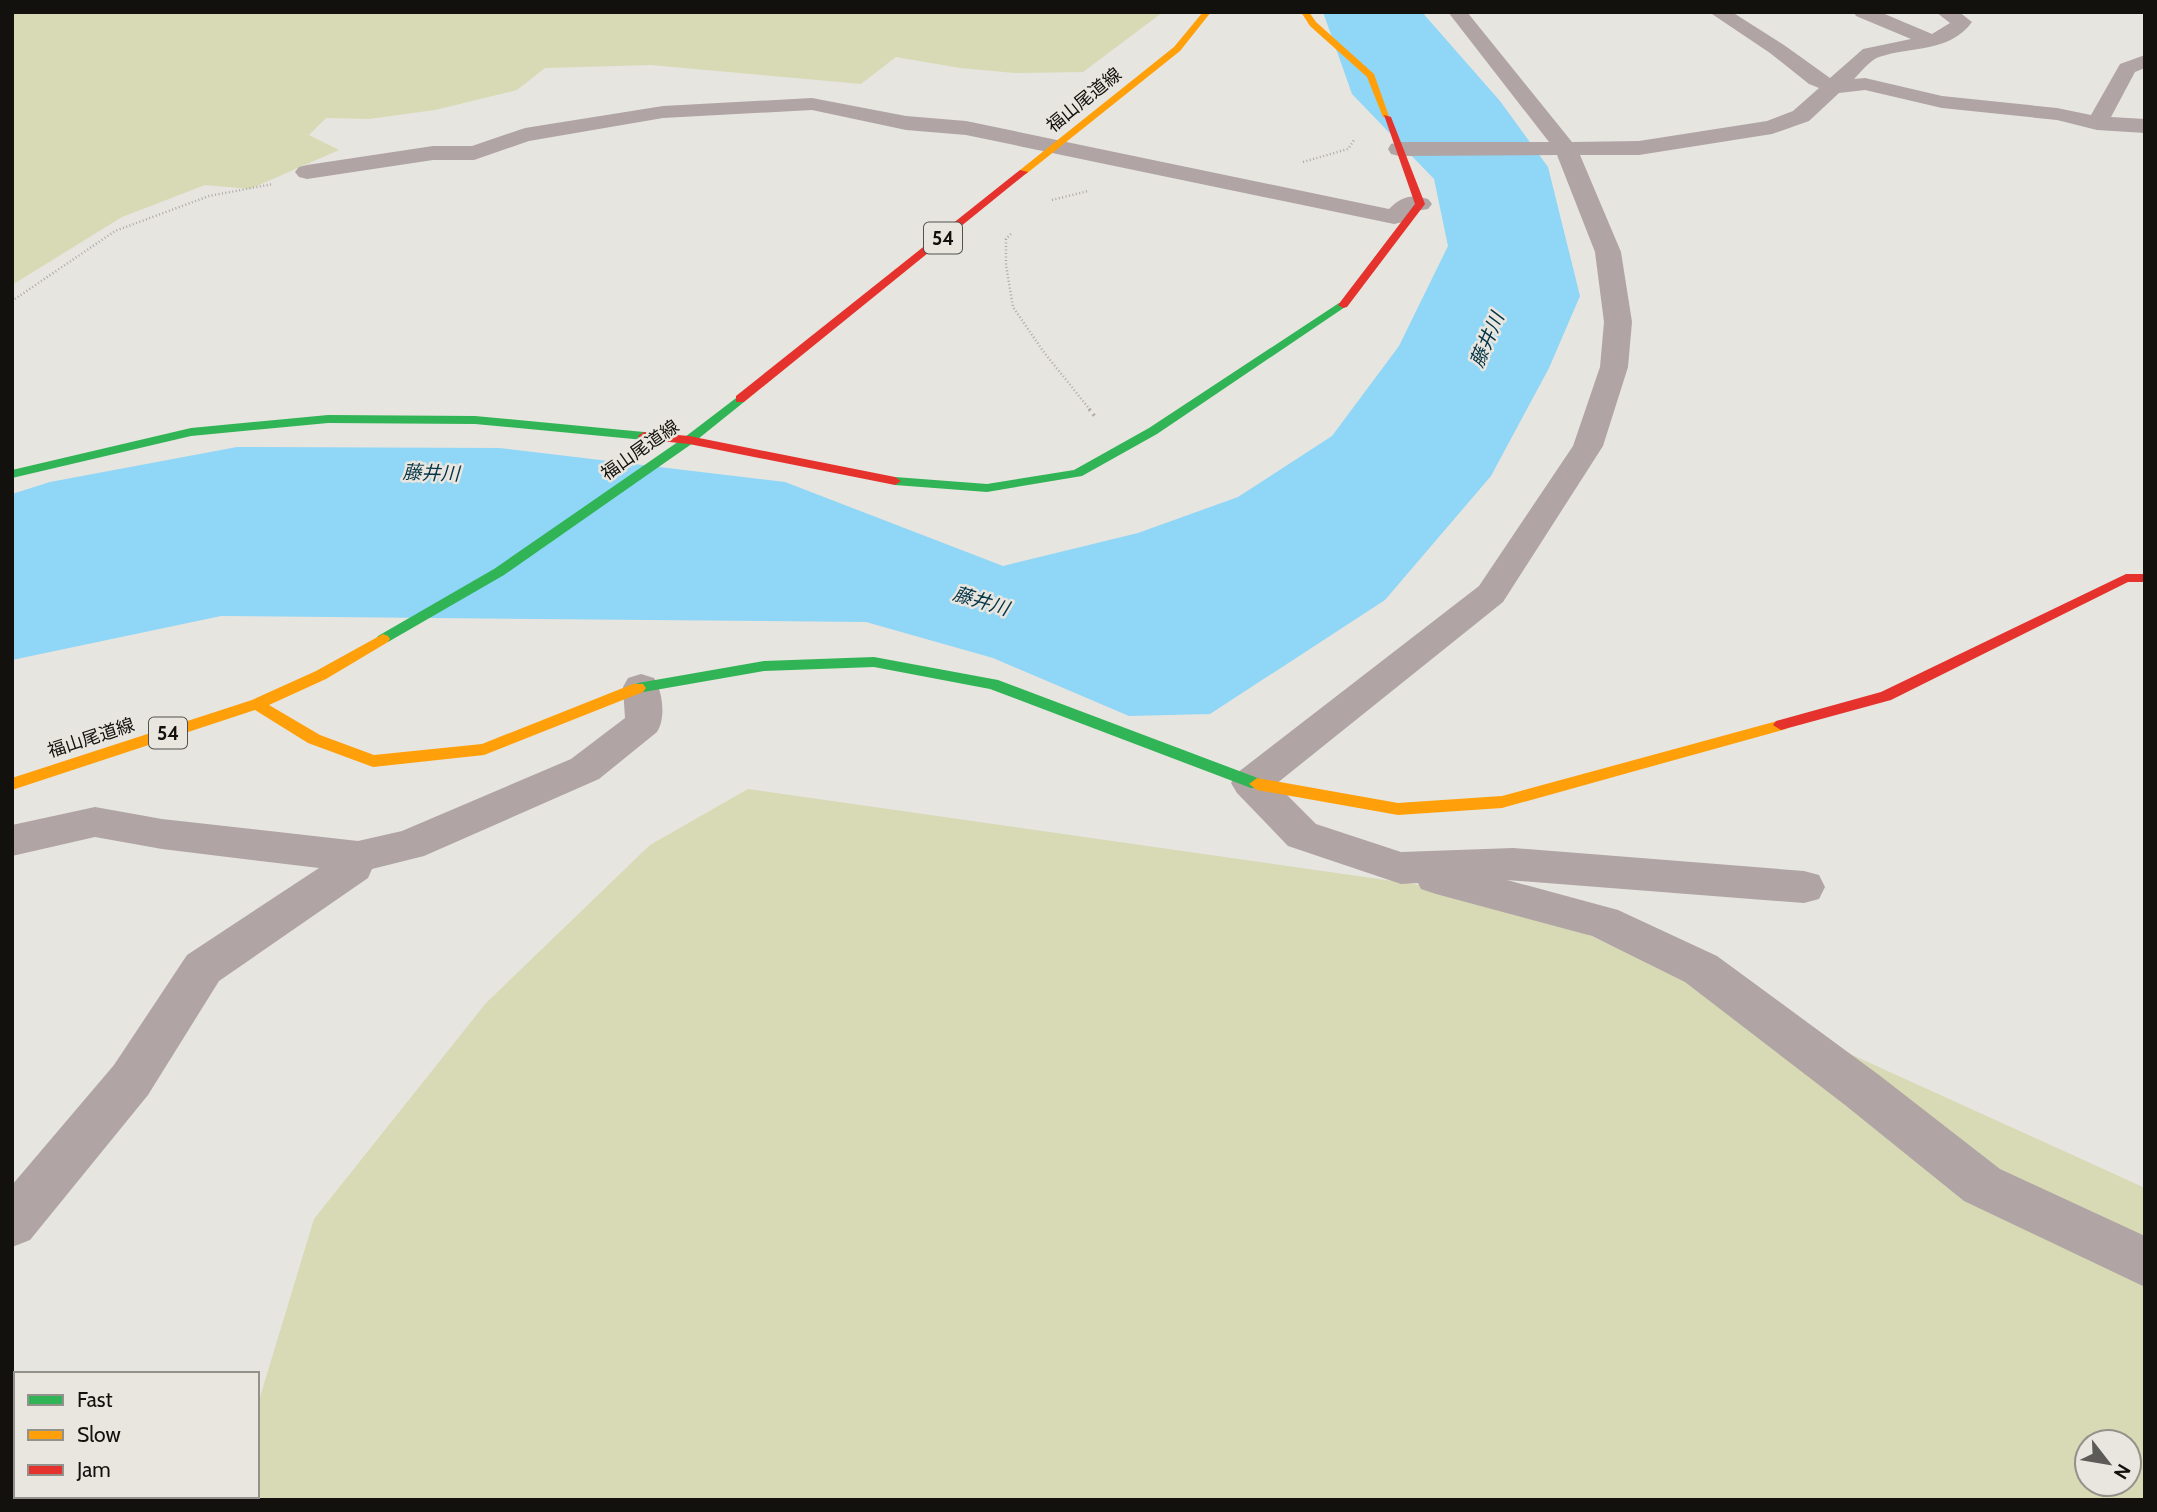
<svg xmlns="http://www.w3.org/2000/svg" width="2157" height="1512" font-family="Cabin,'Noto Sans JP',sans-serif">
  <rect width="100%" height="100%" fill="#e6e5e0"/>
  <!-- green -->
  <g fill="#d7dab4" fill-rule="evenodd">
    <path d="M12 12H1163L1083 72 1015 73 960 68 896 57 861 84 651 65 545 68 517 90 435 110 369 119 326 118 309 135 339 150 250 189 205 185 122 217 12 285Z"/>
    <path d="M748 789 1505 897 2145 1188V1500H229L230 1496H257V1407L314 1219 486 1003 650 845ZM2087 1442H2129V1484H2087Z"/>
  </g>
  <!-- water -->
  <path fill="#90d6f6" d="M1323 12H1422L1428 19 1500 101 1548 167 1580 296 1549 368 1491 476 1385 600 1210 714 1129 716 993 658 866 622 221 616 12 660V494L50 482 237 447 499 448 785 482 1003 566 1138 533 1238 497 1332 436 1399 346 1448 246 1434 179 1352 94Z"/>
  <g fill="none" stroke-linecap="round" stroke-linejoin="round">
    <!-- path-far1 -->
    <g stroke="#afa9a8" stroke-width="2.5" stroke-dasharray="1 2.5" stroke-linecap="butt">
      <path d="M1303 162 1348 149 1354 140"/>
      <path d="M1052 200 1088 191"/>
      <path d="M1011 234 1006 239V265L1013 307 1043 351 1091 411"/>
      <path d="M12 301 115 231 209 196 273 184"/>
    </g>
    <!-- path -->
    <path stroke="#afa9a8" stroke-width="3.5" stroke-dasharray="2 4.5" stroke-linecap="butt" d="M1089 409 1097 419"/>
    <!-- street -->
    <g fill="#b0a4a5" fill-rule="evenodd">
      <path d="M1448 12H1467L1572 142 1639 141 1767 121 1793 111 1819 88 1809 84 1770 53 1709 12H1732L1784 45 1830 78 1863 49 1911 39 1856 16 1854 12H1880L1932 34 1950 23 1936 12H1959L1972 22C1949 53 1912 46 1879 57 1870 60 1861 72 1854 79L1865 78 1942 96 2057 108 2091 115 2120 64 2145 55V68L2135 72 2111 117 2145 119V133L2097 130 2057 120 1942 108 1865 90 1839 93 1809 121 1772 134 1639 155H1580L1621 252 1632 322 1628 367 1603 446 1503 602 1276 784 1316 824 1401 852 1513 848 1804 871 1819 875 1825 887 1819 899 1804 903 1507 880 1618 910 1717 956 1879 1075 2000 1169 2145 1236V1287L1964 1201 1845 1105 1685 982 1592 936 1436 894 1421 889 1418 883 1401 884 1288 846 1237 793 1231 783 1237 773 1479 586 1573 446 1600 367 1604 322 1595 252 1557 155 1399 156 1391 154 1388 149 1391 144 1399 142H1549Z"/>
      <path d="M812 98 906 116 966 121 1389 209C1402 196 1411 194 1428 199L1432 204 1428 209 1415 211 1403 222 1394 224 966 135 906 130 812 110 663 118 529 141 474 160H433L307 179 299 177 295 172 299 167 307 165 433 146H472L525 128 663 106Z"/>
      <path d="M641 674 654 678C663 693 666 718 657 732L599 779 424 856 372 869 368 878 219 981 148 1095 30 1240 12 1247V1185L114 1065 187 955 319 868 162 849 95 837 12 856V825L95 807 162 819 358 841 402 831 571 759 625 718 623 687 628 678Z"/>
    </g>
    <!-- fast -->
    <g fill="#30b455" fill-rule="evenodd">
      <path d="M1339 303 1348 305 1157 434 1082 476 987 492 895 485 889 481 895 477 987 484 1074 470 1149 428Z"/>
      <path d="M740 395 744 396V402L693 443 504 575 388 642H378L376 639 378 636 494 569 685 437Z"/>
      <path d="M328 415 475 416 644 432 650 436 644 440 475 424 328 423 191 436 12 478V470L191 428Z"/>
      <path d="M874 657 998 680 1263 780 1265 784 1263 788H1251L990 689 874 667 764 671 638 693 630 688 638 683 764 661Z"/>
    </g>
    <!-- slow -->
    <g fill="#ff9f0a" fill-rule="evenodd">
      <path d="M1203 12H1211L1180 51 1026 174H1020V170L1174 47Z"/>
      <path d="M1301 12H1309L1316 22 1374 74 1390 119 1383 117 1367 77 1310 26Z"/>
      <path d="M383 634 388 636 390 639 388 642 326 679 269 705 320 735 374 755 482 744 633 684H643L646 688 643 692 484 755 373 767 308 743 255 710 12 790V778L252 700 316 671Z"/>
      <path d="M1781 720 1786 721 1789 725 1786 729 1502 808 1398 815 1257 790 1249 784 1257 778 1398 803 1502 796Z"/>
    </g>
    <!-- jam -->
    <g fill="#e5322d" fill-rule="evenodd">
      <path d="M1384 115 1391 117 1425 204 1347 307 1343 308 1338 305 1415 204Z"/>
      <path d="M1020 170 1028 172 744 402H736V396Z"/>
      <path d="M644 432 689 436 895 477 901 481 895 485 689 444 640 439 638 436Z"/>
      <path d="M2126 574H2145V582H2128L1891 700 1781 730 1773 725 1776 721 1881 692Z"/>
    </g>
  </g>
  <g text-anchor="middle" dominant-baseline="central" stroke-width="5" stroke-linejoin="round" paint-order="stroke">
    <!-- far-street labels -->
    <g font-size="18" fill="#12110e" stroke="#e8e6de">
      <text transform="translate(1084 100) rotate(-39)">福山尾道線</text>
      <text transform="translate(640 450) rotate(-35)">福山尾道線</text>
      <text transform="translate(91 738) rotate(-18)">福山尾道線</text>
    </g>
    <!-- shield labels -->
    <g fill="#e8e6de" stroke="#52514c" stroke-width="2">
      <rect x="924" y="222.5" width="38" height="31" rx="5"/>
      <rect x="149" y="717.5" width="38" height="31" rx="5"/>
    </g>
    <g font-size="19" font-weight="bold" fill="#12110e">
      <text x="943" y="238">54</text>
      <text x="168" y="733">54</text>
    </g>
    <!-- far-water labels -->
    <g font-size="19" font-style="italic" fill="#043447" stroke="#e8e6de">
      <text transform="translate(1487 340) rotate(-67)">藤井川</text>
      <text transform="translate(431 473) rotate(2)">藤井川</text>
      <text transform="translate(981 601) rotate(17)">藤井川</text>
    </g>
  </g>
  <!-- border -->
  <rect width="2157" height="1512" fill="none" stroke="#12110e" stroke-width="28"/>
  <!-- legend -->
  <rect x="14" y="1372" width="245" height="126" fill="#e8e6de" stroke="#92918b" stroke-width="2"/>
  <rect x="28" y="1395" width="35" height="10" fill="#30b455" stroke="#92918b" stroke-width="2"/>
  <text x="77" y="1407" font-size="21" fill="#12110e">Fast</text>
  <rect x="28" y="1430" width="35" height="10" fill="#ff9f0a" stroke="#92918b" stroke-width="2"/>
  <text x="77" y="1442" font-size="21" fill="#12110e">Slow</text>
  <rect x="28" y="1465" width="35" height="10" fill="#e5322d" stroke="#92918b" stroke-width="2"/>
  <text x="77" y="1477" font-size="21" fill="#12110e">Jam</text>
  <!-- north arrow -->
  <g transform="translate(2108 1463) rotate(121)"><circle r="33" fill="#e8e6de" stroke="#92918b" stroke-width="2"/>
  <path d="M0-5L12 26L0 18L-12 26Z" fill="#5c5b58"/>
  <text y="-10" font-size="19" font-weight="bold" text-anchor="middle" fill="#12110e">N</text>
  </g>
</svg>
